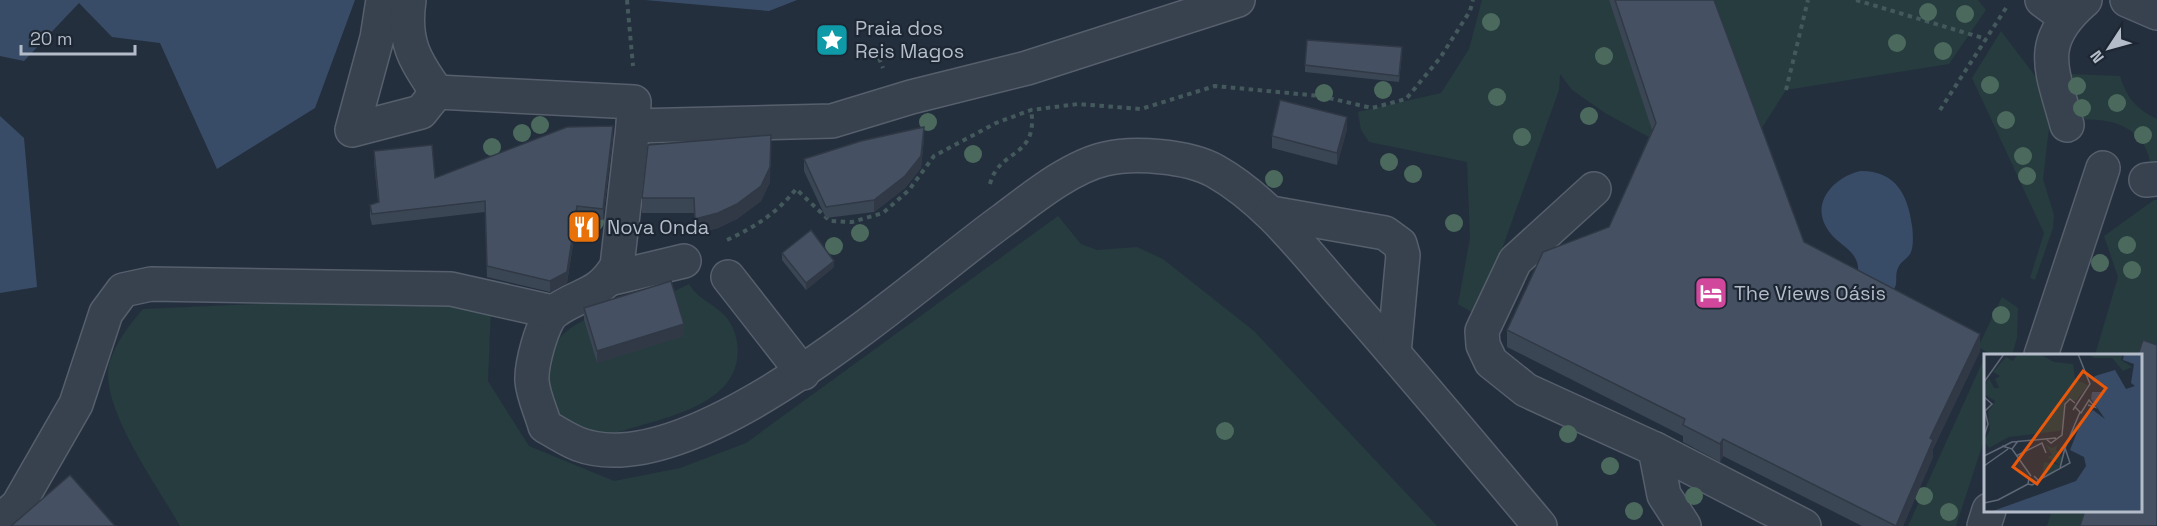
<svg xmlns="http://www.w3.org/2000/svg" width="2157" height="526" font-family="'Space Grotesk',sans-serif">
  <rect width="100%" height="100%" fill="#242f3e"/>
  <!-- green -->
  <g fill="#263c3f">
    <path d="M1482 0H1609L1656 141 1605 113 1572 90 1560 74 1559 90 1478 316 1458 304 1470 238 1467 162 1369 142 1361 130 1358 112 1441 93 1469 49Z"/>
    <path d="M1709 0H1978L1986 10 1949 64 1786 90 1756 137Z"/>
    <path d="M2001 31 2045 89 2050 120 2043 179 2054 215 2053 228 2035 280 2030 278 2044 233 1972 78Z"/>
    <path d="M2070 74 2120 76C2127 98 2136 109 2157 119V167H2151C2147 129 2113 117 2080 120Z"/>
    <path d="M2154 200H2157V363L2140 355H2095L2118 277 2104 236Z"/>
    <path d="M1058 216 1081 244 1097 250 1137 247 1163 259 1254 331 1437 526H180C158 487 107 417 108 373 109 351 129 325 143 309L444 296 491 308 488 381 529 446 614 481 680 468 746 443Z"/>
    <path d="M689 284C701 306 731 305 737 342 745 398 680 414 639 426 624 430 601 439 585 434 574 431 561 417 551 410 542 368 542 342 584 320L597 363 671 293Z"/>
    <path d="M2002 297 2018 308 2017 338 2012 355H1986V434L1956 526H1908L1987 352 1978 347Z"/>
    <path d="M2052 510H2091L2086 526H2047Z"/>
  </g>
  <!-- water -->
  <g fill="#394c67">
    <path d="M0 0H355L315 108 217 169 160 43 112 37 79 3 24 61 0 56Z"/>
    <path d="M645 0H797L769 11Z"/>
    <path d="M0 116 24 138 37 287 0 293Z"/>
    <path d="M1861 171C1896 171 1908 195 1912 226 1913 233 1914 248 1910 254 1907 259 1900 262 1898 268 1894 277 1899 282 1893 291L1858 275C1861 250 1839 247 1828 230 1809 203 1835 176 1861 171Z"/>
  </g>
  <g fill="none" stroke-linecap="round" stroke-linejoin="round">
    <!-- minor casing -->
    <g stroke="#565f6c" stroke-width="36">
      <g id="minor">
        <path d="M383 0 377 38 352 130 421 112 437 92"/>
        <path d="M409 0C403 41 414 60 437 92L634 102 633 126 617 266C598 298 579 293 554 312 542 321 531 366 532 381 533 395 541 412 545 426 555 432 566 439 578 444 693 488 913 285 1003 220 1031 199 1070 167 1105 159 1134 152 1188 156 1215 171 1268 201 1305 252 1345 297 1411 372 1475 449 1540 526"/>
        <path d="M2042 0 2065 17"/>
        <path d="M2127 0 2157 13"/>
        <path d="M2067 125C2052 69 2035 43 2085 0"/>
        <path d="M633 126 832 121 911 97 1027 68 1238 0"/>
        <path d="M2146 180 2157 179"/>
        <path d="M1594 189 1515 261 1482 331 1483 345 1491 362 1526 390 1655 449 1804 526"/>
        <path d="M1271 213 1385 233 1400 244 1403 255 1394 353"/>
        <path d="M728 277 803 373"/>
        <path d="M609 279 684 261"/>
        <path d="M2041 355 2103 168"/>
        <path d="M1655 449 1664 495 1684 526"/>
        <path d="M0 521 18 505 76 404 106 313 123 290 151 284 451 289 553 312"/>
        <path d="M1984 526 1989 510"/>
      </g>
    </g>
    <!-- path -->
    <g stroke="#44595c" stroke-width="4" stroke-dasharray="4.5 4.5" stroke-linecap="butt">
      <path d="M627 0 633 66"/>
      <path d="M1856 0 1986 39"/>
      <path d="M856 58 877 53 883 68"/>
      <path d="M1786 90 1808 0"/>
      <path d="M1940 110 2006 8"/>
      <path d="M990 184C999 148 1039 159 1031 109"/>
      <path d="M727 240C755 227 777 213 796 189L830 221 852 222 883 213 909 190 934 156 996 123 1031 110 1078 104 1141 109 1215 86 1320 96 1372 108 1406 99 1440 58 1470 11 1473 0"/>
    </g>
    <!-- minor -->
    <use href="#minor" stroke="#38414e" stroke-width="33"/>
  </g>
  <!-- trees -->
  <g fill="#4b6a5d">
    <circle cx="1928" cy="12" r="9"/>
    <circle cx="1965" cy="14" r="9"/>
    <circle cx="1491" cy="22" r="9"/>
    <circle cx="1897" cy="43" r="9"/>
    <circle cx="1943" cy="51" r="9"/>
    <circle cx="1604" cy="56" r="9"/>
    <circle cx="1990" cy="85" r="9"/>
    <circle cx="2077" cy="86" r="9"/>
    <circle cx="1383" cy="90" r="9"/>
    <circle cx="1324" cy="93" r="9"/>
    <circle cx="1497" cy="97" r="9"/>
    <circle cx="2117" cy="103" r="9"/>
    <circle cx="2082" cy="108" r="9"/>
    <circle cx="1589" cy="116" r="9"/>
    <circle cx="2006" cy="120" r="9"/>
    <circle cx="928" cy="122" r="9"/>
    <circle cx="540" cy="125" r="9"/>
    <circle cx="522" cy="133" r="9"/>
    <circle cx="2143" cy="135" r="9"/>
    <circle cx="1522" cy="137" r="9"/>
    <circle cx="492" cy="147" r="9"/>
    <circle cx="973" cy="154" r="9"/>
    <circle cx="2023" cy="156" r="9"/>
    <circle cx="1389" cy="162" r="9"/>
    <circle cx="1413" cy="174" r="9"/>
    <circle cx="2027" cy="176" r="9"/>
    <circle cx="1274" cy="179" r="9"/>
    <circle cx="595" cy="222" r="9"/>
    <circle cx="1454" cy="223" r="9"/>
    <circle cx="860" cy="233" r="9"/>
    <circle cx="2127" cy="245" r="9"/>
    <circle cx="834" cy="246" r="9"/>
    <circle cx="2100" cy="263" r="9"/>
    <circle cx="2132" cy="270" r="9"/>
    <circle cx="2001" cy="315" r="9"/>
    <circle cx="1225" cy="431" r="9"/>
    <circle cx="1568" cy="434" r="9"/>
    <circle cx="1610" cy="466" r="9"/>
    <circle cx="1694" cy="496" r="9"/>
    <circle cx="1924" cy="496" r="9"/>
    <circle cx="1634" cy="511" r="9"/>
    <circle cx="1949" cy="512" r="9"/>
  </g>
  <!-- wall -->
  <g fill="#3b4654">
    <path d="M1609 0H1714L1804 242 1980 351 1933 449V457L1903 526H1862L1723 456 1720 462 1683 442V436L1507 347V330L1609 227 1652 130Z"/>
    <path d="M1402 53 1399 82 1305 72V65Z"/>
    <path d="M1347 129 1337 165 1272 148V136Z"/>
    <path d="M613 137 603 220 577 218 567 283 550 292 487 277 485 212 372 225 370 217V205L378 202 374 162V151L435 178Z"/>
    <path d="M924 138 921 168 905 188 874 212 826 218 804 171V159Z"/>
    <path d="M770 182 761 201 737 219 718 228 695 234 694 213H642V198Z"/>
    <path d="M782 253 834 267 806 290 782 260Z"/>
    <path d="M584 308 684 336 597 363 584 320Z"/>
  </g>
  <!-- shaded-wall -->
  <g fill="#303945">
    <path d="M1347 117V129L1337 165V153Z"/>
    <path d="M613 126V137L603 220V209Z"/>
    <path d="M924 127V138L921 168 905 188 874 212V200Z"/>
    <path d="M771 135 770 182 761 201 737 219 718 228 695 234V219Z"/>
    <path d="M577 206V218L567 283 550 292V281Z"/>
    <path d="M834 261V267L806 290V283Z"/>
    <path d="M684 324V336L597 363V351Z"/>
    <path d="M1980 334V351L1933 449V457L1903 526H1896L1930 438Z"/>
    <path d="M1723 439V456L1720 462V444Z"/>
  </g>
  <!-- building -->
  <g fill="#455162" stroke="#303945" stroke-width="1.5">
    <path d="M1615 0H1714L1804 242 1980 334 1930 438 1933 440 1896 526 1723 439 1720 444 1683 425 1685 419 1507 330 1543 252 1609 227 1656 123Z"/>
    <path d="M1307 40 1402 47 1399 76 1305 65Z"/>
    <path d="M1280 100 1347 117 1337 153 1272 136Z"/>
    <path d="M613 126 603 209 577 206 567 272 550 281 487 266 485 201 372 214 370 205 379 202 374 151 432 145 435 178 567 127Z"/>
    <path d="M924 127 921 156 905 176 874 200 826 207 804 159 861 141Z"/>
    <path d="M771 135 770 167 761 186 737 204 718 213 695 219 694 198H642L648 145Z"/>
    <path d="M811 230 834 261 806 283 782 253Z"/>
    <path d="M671 281 684 324 597 351 584 308Z"/>
    <path d="M2143 340 2157 345V526H2080L2085 510H2140V355H2138Z"/>
    <path d="M70 475 115 526H11Z"/>
  </g>
  <!-- icons -->
  <defs>
    <g id="sight-square" transform="scale(1.725)"><rect x="-9" y="-9" width="18" height="18" rx="4" fill="#0f9aa8" stroke="#1d2633"/><path d="M0-6L1.8-2.2L6-1.7L2.9 1.2L3.7 5.4L0 3.3L-3.7 5.4L-2.9 1.2L-6-1.7L-1.8-2.2Z" fill="#fff"/></g>
    <g id="restaurant-square" transform="scale(1.725)"><rect x="-9" y="-9" width="18" height="18" rx="4" fill="#e8710a" stroke="#1d2633"/><path d="M-5-6h1v4h1v-4h1v4h1v-4h1v5L-1.5 .5V6h-2V.5L-5-1ZM5-6V6H3V1.5H1.5Q1.5-4 5-6Z" fill="#fff"/></g>
    <g id="hotel-square" transform="scale(1.725)"><rect x="-9" y="-9" width="18" height="18" rx="4" fill="#d1479c" stroke="#1d2633"/><path d="M-6-4.5h1.5V1H6V5H4.5V3h-9V5H-6ZM-4 0a1.8 1.8 0 1 1 3.6 0ZM.5 0V-2.5h3Q6-2.5 6 0Z" fill="#fff"/></g>
  </defs>
  <g fill-rule="evenodd">
    <use href="#sight-square" x="832" y="40"/>
    <use href="#restaurant-square" x="584" y="227"/>
    <use href="#hotel-square" x="1711" y="293"/>
  </g>
  <g text-anchor="middle" dominant-baseline="central" stroke-width="4.5" stroke-linejoin="round" paint-order="stroke">
    <!-- poi labels -->
    <g font-size="20" fill="#b4bcc9" stroke="#1d2633" text-anchor="start">
      <text x="855" y="28">Praia dos<tspan x="855" dy="23">Reis Magos</tspan></text>
      <text x="607" y="227">Nova Onda</text>
      <text x="1734" y="293">The Views Oásis</text>
    </g>
  </g>
  <!-- overview -->
  <g transform="translate(1984 354)">
    <rect width="158" height="158" fill="#242f3e"/>
    <path d="M34 0H77L59 2 70 8 89 10 91 25 104 31 93 46H81L79 74 75 77 25 83 5 94 0 87 6 76 4 58 11 47 0 40 3 27 5 24 10 34H15L11 25 16 22 9 18 22 3 29 7ZM104 0H138L137 6 148 13 139 17 128 4H110ZM61 90 68 94 74 91 72 95 79 105 78 109 70 119 58 122 60 108 76 111 63 103 68 101Z" fill="#263c3f"/>
    <path d="M140 0H157V157H9L92 127 102 112 100 103 86 96 97 68 109 56 121 65 107 45 108 38H119L121 31 108 27 111 22 131 16 142 35 151 32 147 29 150 10 139 6Z" fill="#394c67"/>
    <path fill="none" stroke="#5e6776" stroke-width="1.5" d="M0 28 20 0M0 43 8 50 1 57M0 53 4 70 0 82M91 53 97 59 105 46 111 53 104 51M89 56 106 30 94 0M62 85 67 89 78 81 81 50 86 45 91 49M18 92 28 95 34 87M28 95 47 122M0 102 28 88 72 84M32 102 58 89 62 99M0 112 24 95M76 114 81 94M45 124 44 130 48 131 55 127 50 122M55 126 86 109 81 94 96 58M0 149 14 146 44 130"/>
    <path fill="#e8590c" fill-opacity="0.15" stroke="#e8590c" stroke-width="3" d="M99 17 122 34 53 130 29 113Z"/>
    <rect width="158" height="158" fill="none" stroke="#b4bcc9" stroke-width="3"/>
  </g>
  <!-- north arrow -->
  <g transform="translate(2109 48) rotate(234)" stroke="#1d2633" stroke-width="4.5" paint-order="stroke">
  <path d="M0-4.5L10 22L0 15L-10 22Z" fill="#b4bcc9"/>
  <text y="-9" font-size="16" font-weight="bold" text-anchor="middle" fill="#b4bcc9">N</text>
  </g>
  <!-- scale -->
  <path d="M21 45v9h114v-9" fill="none" stroke="#b4bcc9" stroke-width="3"/>
  <text x="30" y="45" font-size="18" fill="#b4bcc9" stroke="#1d2633" stroke-width="4.5" paint-order="stroke">20 m</text>
</svg>
